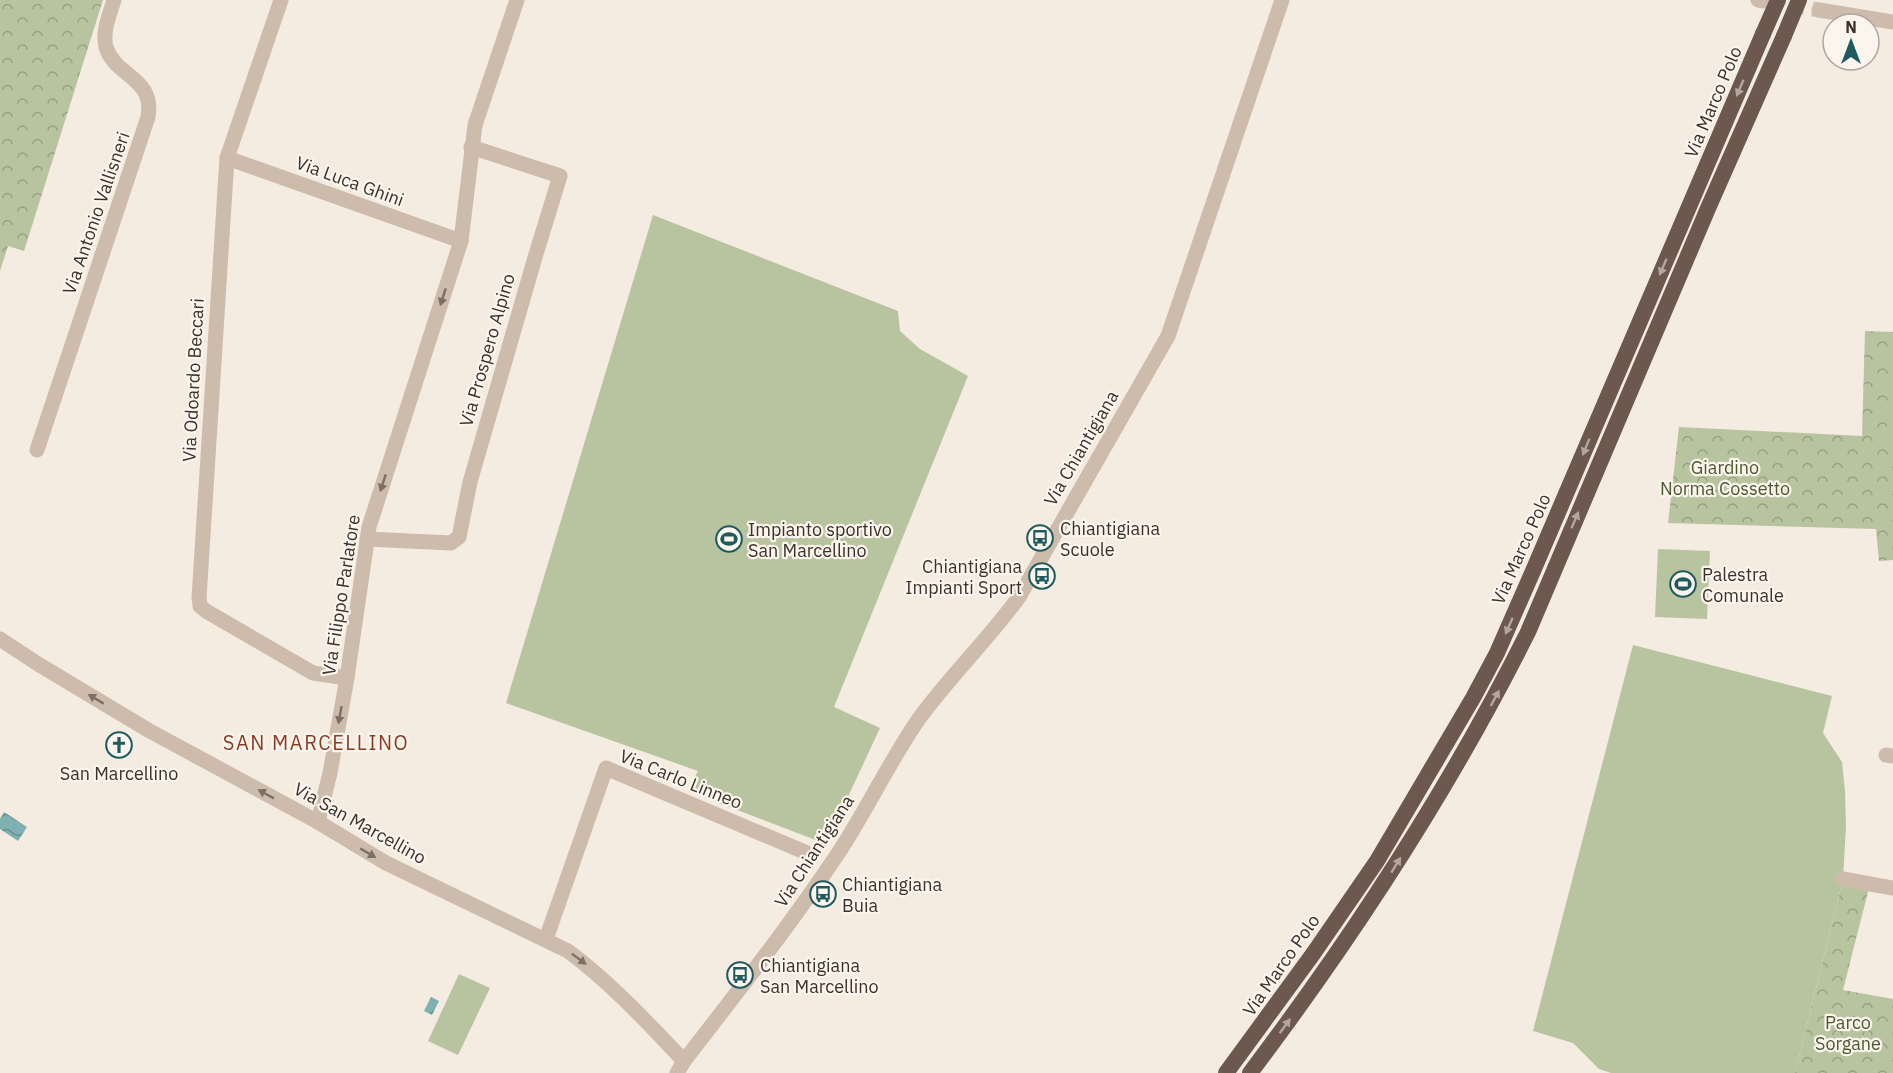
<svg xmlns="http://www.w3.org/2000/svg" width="1893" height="1073" font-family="'IBM Plex Sans',sans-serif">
  <defs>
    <pattern id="forest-crowns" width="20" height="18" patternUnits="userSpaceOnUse" patternTransform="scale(1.5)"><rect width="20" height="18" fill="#b8c4a0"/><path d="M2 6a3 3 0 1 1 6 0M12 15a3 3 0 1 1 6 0" fill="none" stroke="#97a083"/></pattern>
    <pattern id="water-waves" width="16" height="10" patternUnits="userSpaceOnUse" patternTransform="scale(1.5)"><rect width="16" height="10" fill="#7fb0b2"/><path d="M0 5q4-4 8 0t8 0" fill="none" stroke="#699091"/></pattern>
  </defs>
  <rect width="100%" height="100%" fill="#f4ebe1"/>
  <!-- forest -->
  <g fill="url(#forest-crowns)">
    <path d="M0 0H103L24 251 8 246 0 271Z"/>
    <path d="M1865 331 1893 332V560L1879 561 1876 529 1668 523 1679 427 1862 436Z"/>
    <path d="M1843 879 1870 884 1843 990 1893 999V1073H1795Z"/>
  </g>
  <!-- pitch -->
  <g fill="#b8c4a0">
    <path d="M653 215 898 311 900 331 920 349 968 376 834 707 880 728 826 844 688 791 698 771 506 703Z"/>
    <path d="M1891 344H1893V445H1886Z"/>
    <path d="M1658 549 1710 551 1707 619 1655 617Z"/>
    <path d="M1633 645 1832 696 1823 733 1842 762 1845 791 1846 826 1843 879 1795 1073H1611L1599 1069 1573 1043 1533 1031Z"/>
    <path d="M459 974 490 988 458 1055 428 1041Z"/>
  </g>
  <!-- water -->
  <g fill="url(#water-waves)">
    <path d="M4 812 27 827 18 841 0 829V819Z"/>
    <path d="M431 997 439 1001 432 1015 424 1011Z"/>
  </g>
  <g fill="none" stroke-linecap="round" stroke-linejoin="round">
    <!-- tertiary-tunnel -->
    <path stroke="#cfc6bd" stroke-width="15" stroke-dasharray="15 8" stroke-linecap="butt" d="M1767 1 1819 10"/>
    <!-- minor -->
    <g stroke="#cdbbac" stroke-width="15">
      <path d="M281 0 227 158 199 598 200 606 206 611 313 673 347 678"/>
      <path d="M227 158 461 241"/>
      <path d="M37 450 148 117C155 77 115 77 106 47 102 31 110 14 114 0"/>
      <path d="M367 539 451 543 459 537 470 482 536 254 560 176 471 147"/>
      <path d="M0 639 38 664 148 730 318 822 386 863 568 951C611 983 647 1022 684 1061"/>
      <path d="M1886 755 1893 756"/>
      <path d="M318 822 330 773 347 678 369 527 461 241 475 125 517 0"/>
      <path d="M1843 879 1893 888"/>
      <path d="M546 939 606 768 807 853"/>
    </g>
    <!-- tertiary -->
    <g stroke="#cdbbac" stroke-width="15">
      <path d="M1758 0 1764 1"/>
      <path d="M1819 10 1893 22"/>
      <path d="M677 1073 684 1061C738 991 792 923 841 849 868 807 890 761 918 720 949 677 988 640 1019 597L1168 336 1282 0"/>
    </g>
    <!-- trunk -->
    <g stroke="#6c584f" stroke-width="16">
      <path d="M1226 1073 1313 954 1377 861 1473 698 1497 653 1533 571 1763 34"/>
      <path d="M1250 1073C1355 934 1450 788 1528 632L1709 206 1784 36"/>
    </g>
    <!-- trunk-bridge -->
    <g stroke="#6c584f" stroke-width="16">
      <path d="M1763 34 1778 0"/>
      <path d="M1784 36 1799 0"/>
    </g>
  </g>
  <!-- one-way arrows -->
  <defs><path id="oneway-solid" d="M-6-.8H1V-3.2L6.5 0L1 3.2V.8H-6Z" transform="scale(1.5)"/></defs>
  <g fill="#b4a69e">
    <use href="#oneway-solid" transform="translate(1740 88) rotate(113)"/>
    <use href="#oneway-solid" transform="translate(1663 267) rotate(113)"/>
    <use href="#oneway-solid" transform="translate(1586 447) rotate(112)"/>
    <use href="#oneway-solid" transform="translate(1575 520) rotate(-67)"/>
    <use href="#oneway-solid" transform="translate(1509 626) rotate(114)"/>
    <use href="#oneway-solid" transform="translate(1495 698) rotate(-62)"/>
    <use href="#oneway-solid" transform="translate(1396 865) rotate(-59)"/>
    <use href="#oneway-solid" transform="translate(1285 1026) rotate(-54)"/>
  </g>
  <g fill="#7d6f65">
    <use href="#oneway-solid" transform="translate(443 297) rotate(108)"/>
    <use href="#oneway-solid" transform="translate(383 483) rotate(108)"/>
    <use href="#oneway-solid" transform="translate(96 699) rotate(-149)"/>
    <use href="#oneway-solid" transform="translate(340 715) rotate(100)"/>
    <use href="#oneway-solid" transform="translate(266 794) rotate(-151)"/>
    <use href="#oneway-solid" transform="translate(368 853) rotate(30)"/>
    <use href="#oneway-solid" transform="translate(579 959) rotate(37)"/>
  </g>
  <!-- icons -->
  <defs>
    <g id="bus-ring" transform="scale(1.35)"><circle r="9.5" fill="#fbf5ee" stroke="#1f5a5e" stroke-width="1.5"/><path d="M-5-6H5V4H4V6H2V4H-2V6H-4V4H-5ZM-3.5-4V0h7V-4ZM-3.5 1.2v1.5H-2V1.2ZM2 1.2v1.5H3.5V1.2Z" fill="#1f5a5e"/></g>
    <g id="stadium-ring" transform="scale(1.35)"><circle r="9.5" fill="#fbf5ee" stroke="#1f5a5e" stroke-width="1.5"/><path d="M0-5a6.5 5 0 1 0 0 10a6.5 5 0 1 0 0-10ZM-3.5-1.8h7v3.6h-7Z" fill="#1f5a5e"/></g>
    <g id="church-ring" transform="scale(1.35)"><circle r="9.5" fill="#fbf5ee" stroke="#1f5a5e" stroke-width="1.5"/><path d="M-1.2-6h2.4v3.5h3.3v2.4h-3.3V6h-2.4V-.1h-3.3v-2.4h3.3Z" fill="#1f5a5e"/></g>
  </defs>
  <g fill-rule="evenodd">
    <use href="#bus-ring" x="1040" y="538"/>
    <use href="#stadium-ring" x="729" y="539"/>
    <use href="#bus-ring" x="1042" y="576"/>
    <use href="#stadium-ring" x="1683" y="584"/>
    <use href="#church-ring" x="119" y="745"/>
    <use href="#bus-ring" x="823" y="894"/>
    <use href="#bus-ring" x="740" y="975"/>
  </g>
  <g text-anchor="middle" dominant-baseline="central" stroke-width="4.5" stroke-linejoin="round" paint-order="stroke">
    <!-- street labels -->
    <g font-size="18" fill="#3b302b" stroke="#fbf5ee">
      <text transform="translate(1713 102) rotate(-67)">Via Marco Polo</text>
      <text transform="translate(350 181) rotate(20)">Via Luca Ghini</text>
      <text transform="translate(96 213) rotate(-71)">Via Antonio Vallisneri</text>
      <text transform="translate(487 350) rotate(-74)">Via Prospero Alpino</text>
      <text transform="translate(193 380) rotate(-87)">Via Odoardo Beccari</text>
      <text transform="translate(1081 448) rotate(-60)">Via Chiantigiana</text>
      <text transform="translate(1521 549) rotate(-66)">Via Marco Polo</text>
      <text transform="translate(341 595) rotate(-81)">Via Filippo Parlatore</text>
      <text transform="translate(681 779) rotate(22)">Via Carlo Linneo</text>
      <text transform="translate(360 823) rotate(29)">Via San Marcellino</text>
      <text transform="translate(814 851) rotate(-57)">Via Chiantigiana</text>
      <text transform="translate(1281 965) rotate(-55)">Via Marco Polo</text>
    </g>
    <!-- park labels -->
    <g font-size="18" fill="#4a5a2e" stroke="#fbf5ee">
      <text x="1725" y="467">Giardino<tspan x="1725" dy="21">Norma Cossetto</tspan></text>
      <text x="1848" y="1022">Parco<tspan x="1848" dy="21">Sorgane</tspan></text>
    </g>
    <!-- poi labels -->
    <g font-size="18" fill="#3b302b" stroke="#fbf5ee" text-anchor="start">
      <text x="1060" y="528">Chiantigiana<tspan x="1060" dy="21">Scuole</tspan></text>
      <text x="748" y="529">Impianto sportivo<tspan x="748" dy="21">San Marcellino</tspan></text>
      <text x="1022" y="566" text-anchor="end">Chiantigiana<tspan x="1022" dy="21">Impianti Sport</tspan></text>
      <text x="1702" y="574">Palestra<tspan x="1702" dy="21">Comunale</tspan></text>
      <text x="119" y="773" text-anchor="middle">San Marcellino</text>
      <text x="842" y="884">Chiantigiana<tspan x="842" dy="21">Buia</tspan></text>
      <text x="760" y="965">Chiantigiana<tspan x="760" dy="21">San Marcellino</tspan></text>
    </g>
    <!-- neighbourhood labels -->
    <g font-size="20" letter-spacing="1.5" fill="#8c3b22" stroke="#fbf5ee">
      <text x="316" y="742">SAN MARCELLINO</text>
    </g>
  </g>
  <!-- north arrow -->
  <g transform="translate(1851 42)"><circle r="28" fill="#fbf5ee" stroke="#aea6a0" stroke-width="1.5"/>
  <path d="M0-4.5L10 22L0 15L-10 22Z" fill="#1f5a5e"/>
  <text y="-9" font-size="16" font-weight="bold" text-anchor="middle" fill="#3b302b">N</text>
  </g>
</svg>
